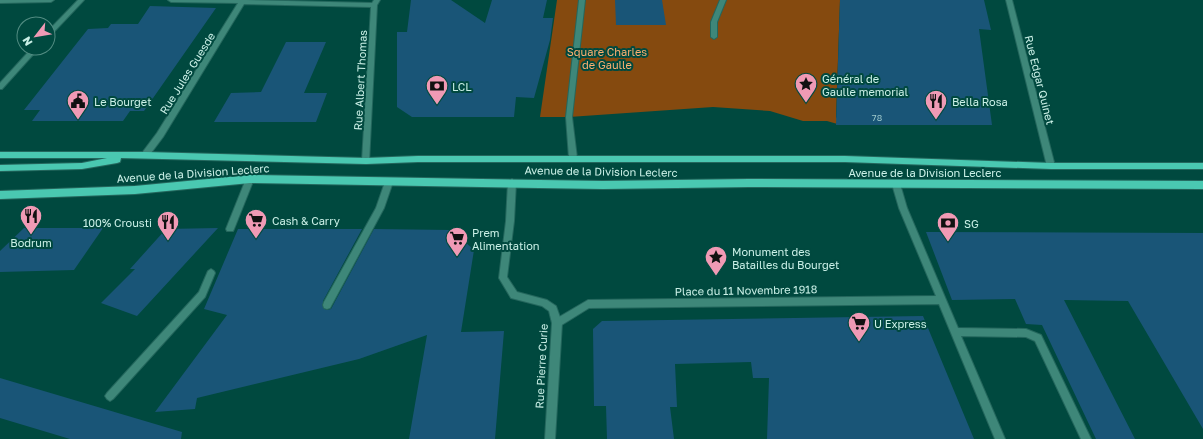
<svg xmlns="http://www.w3.org/2000/svg" width="1203" height="439" font-family="'Golos Text',sans-serif">
  <rect width="100%" height="100%" fill="#00493f"/>
  <!-- green -->
  <path fill="#854a0f" d="M557 0H840L836 117 841 125 827 121H803L770 111 713 107 569 117H540Z"/>
  <!-- building -->
  <g fill="#195577">
    <path d="M411 0H451L485 23 492 0H547L543 18H553L550 40 534 98 516 97 514 117H412L397 107V32H407Z"/>
    <path d="M615 0H662L666 25H616Z"/>
    <path d="M840 0H984L991 30 979 29 992 125H836Z"/>
    <path d="M150 6 216 8 144 111H130L123 121H32L40 110H24L88 29 108 28 111 24H138Z"/>
    <path d="M286 42H326L304 93H327L316 122H214L231 93 261 92Z"/>
    <path d="M24 228H103L74 270 0 272V251Z"/>
    <path d="M218 228 137 316 101 303 135 269H130L166 229Z"/>
    <path d="M238 229H362L323 301V308L327 310 331 309 374 229 452 230 474 250 461 332 504 331 495 439H409L427 335 359 359 197 398 195 409 155 412 227 315 204 309Z"/>
    <path d="M926 232 1203 233V429L1128 301 1064 300 1135 439H1096L1042 325 1026 324 1015 299 952 300Z"/>
    <path d="M923 316 974 439H767L769 378H753L751 362 675 364 677 407H670L674 439H607L606 406H594L593 329 602 321Z"/>
    <path d="M0 378 182 432 181 439H70L0 418Z"/>
  </g>
  <g fill="none" stroke-linecap="round" stroke-linejoin="round">
    <!-- service casing -->
    <g stroke="#24675d" stroke-width="2">
      <g id="service">
        <path d="M579 0H585L572 117 577 158 573 161 569 158 566 117Z"/>
        <path d="M720 0H726L717 22V37L714 39 711 37V22Z"/>
        <path d="M250 176 254 179 234 229 233 231H227L226 229 246 179Z"/>
        <path d="M389 179 393 182 384 208 330 308 327 309 324 308 323 305 324 302 376 208 385 182Z"/>
        <path d="M896 181 900 184 907 208 958 328 1026 329 1041 335 1091 439H1081L1035 341 1026 337 961 336 1005 439H995L939 304 589 308 560 326 557 327 554 326 552 323 554 320 588 300 936 296 899 208 892 184Z"/>
        <path d="M211 269 214 271 215 273 205 297 113 399 110 401 107 399 105 396 107 393 199 292 208 271Z"/>
      </g>
    </g>
    <!-- minor casing -->
    <g stroke="#24675d" stroke-width="2">
      <g id="minor">
        <path d="M0 0H54L51 2 0 3Z"/>
        <path d="M78 0H84L50 36 48 37V31Z"/>
        <path d="M168 0H246L372 3 374 0H380L377 5 369 163H363L362 161 371 7 244 4 163 137 148 157H142L141 155 142 153 157 133 238 3 171 2Z"/>
        <path d="M1006 0H1012L1055 166 1051 169 1047 166Z"/>
        <path d="M32 48H39L2 89H0V83Z"/>
        <path d="M512 179 516 182 514 221 507 277 517 292 547 300 556 306 562 323 555 439H545L552 323 549 311 542 306 511 298 499 278 506 221 508 182Z"/>
      </g>
    </g>
    <!-- primary casing -->
    <g stroke="#24675d" stroke-width="2">
      <g id="primary">
        <path d="M0 152H145L366 158 418 156H845L1051 163H1203V169H1051L845 162H418L366 164 121 158 120 162 117 163 82 169 0 171V165L82 163 107 158H0Z"/>
        <path d="M250 175 603 181 749 179 1203 181V189L749 187 603 189 250 183 135 194 0 199V191L135 186Z"/>
      </g>
    </g>
    <!-- service -->
    <use href="#service" fill="#3e8779" fill-rule="evenodd"/>
    <!-- minor -->
    <use href="#minor" fill="#3e8779" fill-rule="evenodd"/>
    <!-- primary -->
    <use href="#primary" fill="#4ac8b1" fill-rule="evenodd"/>
  </g>
  <!-- icons -->
  <defs>
    <g id="sight-pin" transform="scale(1.15)"><path d="M0 17L-7.5 6A9.5 9.5 0 1 1 7.5 6Z" fill="#f09ab5" stroke="#00493f"/><path d="M0-6L1.8-2.2L6-1.7L2.9 1.2L3.7 5.4L0 3.3L-3.7 5.4L-2.9 1.2L-6-1.7L-1.8-2.2Z" fill="#111"/></g>
    <g id="bank-pin" transform="scale(1.15)"><path d="M0 17L-7.5 6A9.5 9.5 0 1 1 7.5 6Z" fill="#f09ab5" stroke="#00493f"/><path d="M-6-4H6V4H-6ZM0-2.3a2.3 2.3 0 1 0 0 4.6a2.3 2.3 0 1 0 0-4.6Z" fill="#111"/></g>
    <g id="civic-pin" transform="scale(1.15)"><path d="M0 17L-7.5 6A9.5 9.5 0 1 1 7.5 6Z" fill="#f09ab5" stroke="#00493f"/><path d="M-.6-6.5H3V-4.5H.6V-3L4-1V1h2V6H-6V1h2V-1L-.6-3ZM-1.2 2.5V6h2.4V2.5Z" fill="#111"/></g>
    <g id="restaurant-pin" transform="scale(1.15)"><path d="M0 17L-7.5 6A9.5 9.5 0 1 1 7.5 6Z" fill="#f09ab5" stroke="#00493f"/><path d="M-5-6h1v4h1v-4h1v4h1v-4h1v5L-1.5 .5V6h-2V.5L-5-1ZM5-6V6H3V1.5H1.5Q1.5-4 5-6Z" fill="#111"/></g>
    <g id="supermarket-pin" transform="scale(1.15)"><path d="M0 17L-7.5 6A9.5 9.5 0 1 1 7.5 6Z" fill="#f09ab5" stroke="#00493f"/><path d="M-6-5.5h2.5l.6 2H6L4.5 2H-2.5L-4.4-4H-6ZM-1.5 3.2a1.3 1.3 0 1 0 .1 0ZM3 3.2a1.3 1.3 0 1 0 .1 0Z" fill="#111"/></g>
  </defs>
  <g fill-rule="evenodd">
    <use href="#sight-pin" x="806" y="84"/>
    <use href="#bank-pin" x="437" y="86"/>
    <use href="#civic-pin" x="78" y="101"/>
    <use href="#restaurant-pin" x="936" y="101"/>
    <use href="#restaurant-pin" x="31" y="216"/>
    <use href="#supermarket-pin" x="256" y="220"/>
    <use href="#restaurant-pin" x="168" y="222"/>
    <use href="#bank-pin" x="948" y="223"/>
    <use href="#supermarket-pin" x="457" y="238"/>
    <use href="#sight-pin" x="716" y="257"/>
    <use href="#supermarket-pin" x="859" y="323"/>
  </g>
  <g text-anchor="middle" dominant-baseline="central" stroke-width="4" stroke-linejoin="round" paint-order="stroke">
    <!-- number labels -->
    <g font-size="9" fill="#9ec9cb">
      <text x="877" y="117">78</text>
    </g>
    <!-- park labels -->
    <g font-size="11" fill="#fcaf71" stroke="#00493f">
      <text x="607" y="51">Square Charles<tspan x="607" dy="13">de Gaulle</tspan></text>
    </g>
    <!-- street labels -->
    <g font-size="11" fill="#caf0e7" stroke="#00493f">
      <text transform="translate(187 73) rotate(-58)">Rue Jules Guesde</text>
      <text transform="translate(360 80) rotate(-87)">Rue Albert Thomas</text>
      <text transform="translate(1040 80) rotate(76)">Rue Edgar Quinet</text>
      <text transform="translate(601 171) rotate(1)">Avenue de la Division Leclerc</text>
      <text x="925" y="172">Avenue de la Division Leclerc</text>
      <text transform="translate(193 173) rotate(-4)">Avenue de la Division Leclerc</text>
      <text transform="translate(746 290) rotate(-1)">Place du 11 Novembre 1918</text>
      <text transform="translate(541 366) rotate(-87)">Rue Pierre Curie</text>
    </g>
    <!-- poi labels -->
    <g font-size="11" fill="#caf0e7" stroke="#00493f" text-anchor="start">
      <text x="822" y="78">Général de<tspan x="822" dy="13">Gaulle memorial</tspan></text>
      <text x="452" y="86">LCL</text>
      <text x="94" y="101">Le Bourget</text>
      <text x="952" y="101">Bella Rosa</text>
      <text x="272" y="220">Cash &amp; Carry</text>
      <text x="152" y="222" text-anchor="end">100% Crousti</text>
      <text x="964" y="223">SG</text>
      <text x="472" y="232">Prem<tspan x="472" dy="13">Alimentation</tspan></text>
      <text x="31" y="242" text-anchor="middle">Bodrum</text>
      <text x="732" y="251">Monument des<tspan x="732" dy="13">Batailles du Bourget</tspan></text>
      <text x="874" y="323">U Express</text>
    </g>
  </g>
  <!-- north arrow -->
  <g transform="translate(36 36) rotate(239)"><circle r="19" fill="#00493f" stroke="#518c82"/>
  <path d="M0-3L7 15L0 10L-7 15Z" fill="#f09ab5"/>
  <text y="-6" font-size="11" font-weight="bold" text-anchor="middle" fill="#caf0e7">N</text>
  </g>
</svg>
